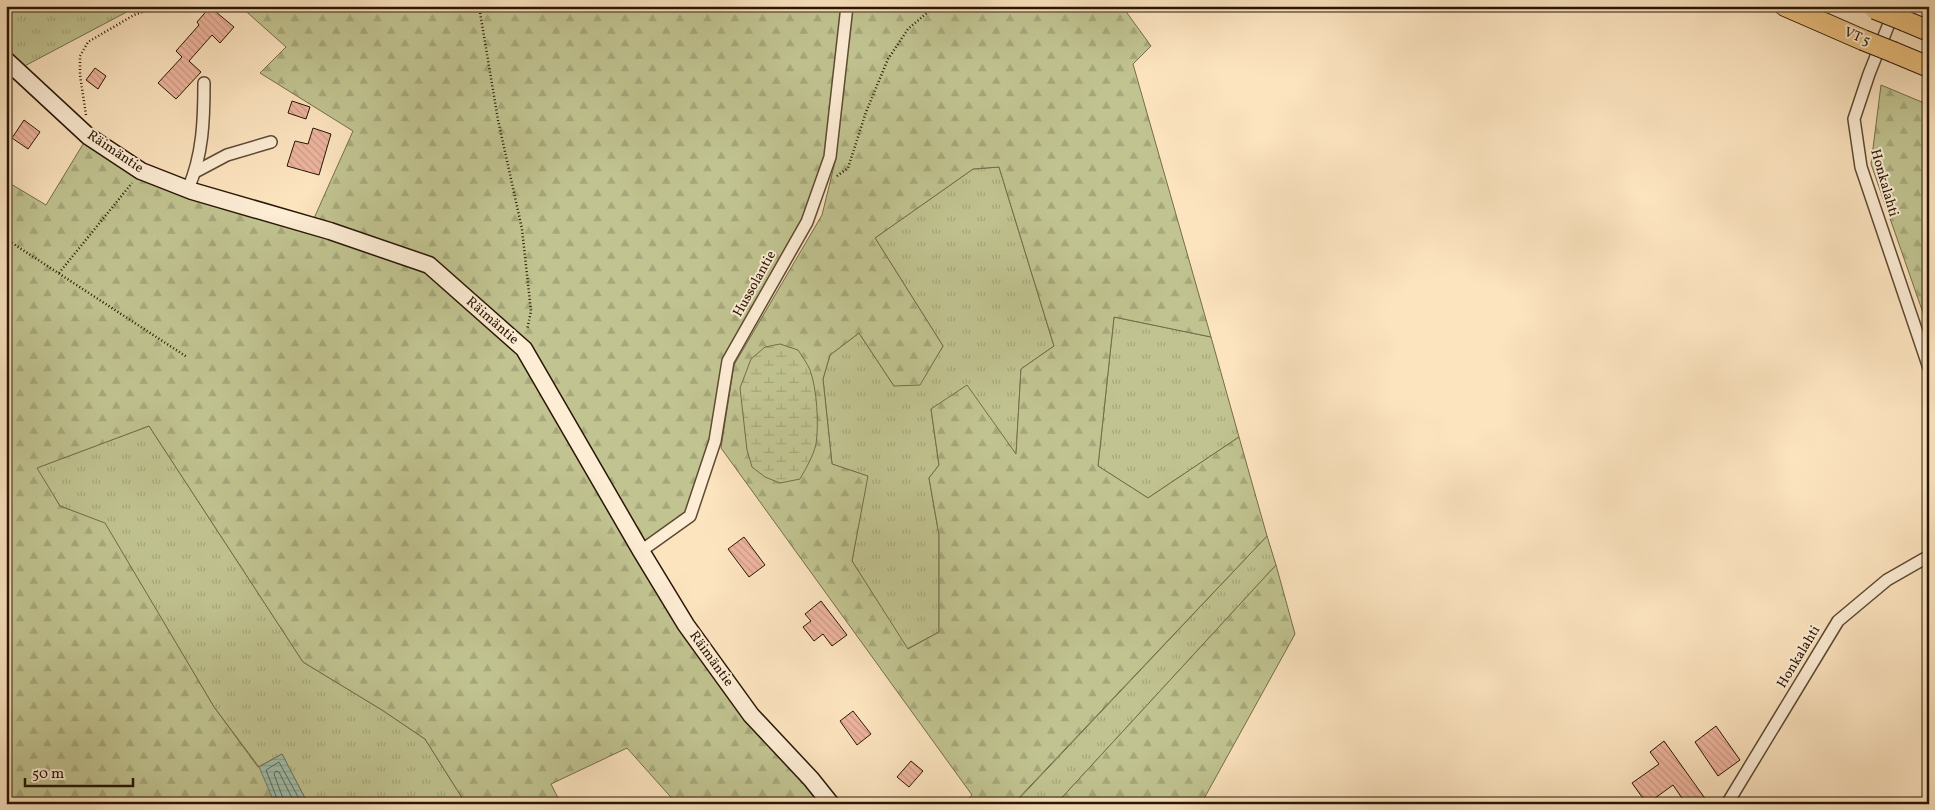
<svg xmlns="http://www.w3.org/2000/svg" width="1935" height="810" font-family="Vollkorn,serif">
  <defs>
    <pattern id="grass-tufts" width="24" height="20" patternUnits="userSpaceOnUse" patternTransform="scale(1.25)"><rect width="24" height="20" fill="#c1c491"/><path d="M3 7l-1-3M5 7V3M7 7l1-3M15 17l-1-3M17 17v-4M19 17l1-3" fill="none" stroke="#a6a87b"/></pattern>
    <pattern id="forest-firs" width="22" height="20" patternUnits="userSpaceOnUse" patternTransform="scale(1.25)"><rect width="22" height="20" fill="#c1c491"/><path d="M5 1l3.5 6h-7zM16 11l3.5 6h-7z" fill="#a6a87b"/></pattern>
    <pattern id="wetland-marsh" width="20" height="14" patternUnits="userSpaceOnUse" patternTransform="scale(1.25)"><rect width="20" height="14" fill="#c1c491"/><path d="M1 5h8M5 5V1M11 12h8M15 12V8" fill="none" stroke="#a6a87b"/></pattern>
    <pattern id="water-rules" width="6" height="5" patternUnits="userSpaceOnUse" patternTransform="scale(1.25)"><rect width="6" height="5" fill="#a0bfac"/><path d="M0 2.5h6" fill="none" stroke="#8aa392"/></pattern>
    <pattern id="building-back-hatch" width="6" height="6" patternUnits="userSpaceOnUse" patternTransform="scale(1.25)"><rect width="6" height="6" fill="#edb49d"/><path d="M-1 5l2 2M0 0l6 6M5-1l2 2" fill="none" stroke="#cb9a86"/></pattern>
  </defs>
  <rect width="100%" height="100%" fill="#fce4bf"/>
  <filter id="stains"><feTurbulence type="fractalNoise" baseFrequency=".004" numOctaves="4"/><feColorMatrix values="0 0 0 0 .2 0 0 0 0 .09 0 0 0 0 .02 0 0 0 .5 -.17"/></filter>
  <radialGradient id="worn" r=".72"><stop offset=".6" stop-color="#630" stop-opacity="0"/><stop offset="1" stop-color="#630" stop-opacity=".3"/></radialGradient>
  <!-- grass -->
  <g fill="url(#grass-tufts)" stroke="#756d4a">
    <path d="M6 6H138L17 70 6 60Z"/>
    <path d="M999 167 1054 346 1021 369 1016 455 931 409 939 465 929 478 939 535V632L907 649 852 561 867 476 832 464 823 379 830 355 859 333 894 386 932 364 943 346 875 238 973 169Z"/>
    <path d="M1114 317 1211 337 1239 437 1148 498 1098 466Z"/>
    <path d="M149 426 303 662 382 710 425 739 466 804H308L282 755 259 767 214 707 105 524 60 506 36 468Z"/>
    <path d="M1267 536 1276 565 1056 804H1014Z"/>
  </g>
  <!-- forest -->
  <g fill="url(#forest-firs)" stroke="#756d4a" fill-rule="evenodd">
    <path d="M240 6H845L830 157 807 222 728 361 715 441 690 516 641 551 686 625 831 804H677L627 748 551 784 561 804H466L425 739 382 710 303 662 149 426 37 468 60 506 105 523 214 707 258 767 282 754 308 804H6V181L46 205 88 136 141 171 311 225 353 131 260 73 286 47Z"/>
    <path d="M851 6H1122L1151 46 1133 64 1211 337 1114 317 1098 466 1148 498 1239 437 1267 536 1013 804H962L972 795 721 448 734 365 822 215 836 158ZM999 167 1054 346 1021 369 1016 454 967 385 931 409 939 465 929 478 939 535V632L908 649 852 561 868 476 832 464 823 379 830 355 859 333 894 386 920 385 943 346 875 238 973 169Z"/>
    <path d="M1881 85 1929 105V330L1871 164Z"/>
    <path d="M1276 565 1295 634 1201 804H1056Z"/>
  </g>
  <!-- wetland -->
  <path fill="url(#wetland-marsh)" stroke="#756d4a" d="M780 344 798 350C802 356 807 363 810 370 817 389 819 424 816 444 813 457 806 468 800 479L780 483 765 477 752 467 747 450 740 388 751 359 765 347Z"/>
  <!-- water -->
  <path fill="url(#water-rules)" stroke="#707b69" d="M282 754 308 804H275L259 767Z"/>
  <g fill="none" stroke-linecap="round" stroke-linejoin="round">
    <!-- shore -->
    <g stroke="#646a58" stroke-width="1">
      <path d="M279 804 266 770 279 762 302 804"/>
      <path d="M285 804 274 774 276 771 279 772 295 804"/>
    </g>
  </g>
  <!-- building -->
  <g fill="url(#building-back-hatch)" stroke="#291604">
    <path d="M210 7 234 27 220 43 212 35 189 61 201 72 176 99 158 83 182 57 176 51 199 25 197 22Z"/>
    <path d="M95 68 106 76 98 89 86 80Z"/>
    <path d="M292 101 310 107 306 119 288 113Z"/>
    <path d="M24 120 40 132 28 149 12 138Z"/>
    <path d="M313 128 331 134 319 175 287 166 295 141 308 144Z"/>
    <path d="M744 537 765 565 749 577 728 549Z"/>
    <path d="M821 601 847 635 832 646 823 634 814 641 803 627 811 621 805 614Z"/>
    <path d="M853 711 871 734 857 745 840 721Z"/>
    <path d="M1716 726 1740 760 1718 776 1695 742Z"/>
    <path d="M1664 741 1709 804H1686L1673 785 1647 804 1632 783 1659 764 1650 752Z"/>
    <path d="M911 761 923 771 909 787 897 777Z"/>
  </g>
  <g fill="none" stroke-linecap="round" stroke-linejoin="round">
    <!-- street casing -->
    <g stroke="#5e4a33" stroke-width="14">
      <g id="street">
        <path d="M1896 6 1869 74 1854 119 1861 167 1929 368"/>
        <path d="M195 172 227 155 271 142"/>
        <path d="M188 189C203 155 204 119 204 83"/>
        <path d="M641 551 690 516 715 441 728 361 807 222 830 157 847 6"/>
        <path d="M1727 804 1838 621 1887 580 1929 556"/>
      </g>
    </g>
    <!-- secondary casing -->
    <g stroke="#291604" stroke-width="19">
      <path id="secondary" d="M6 60 88 136 141 171 192 191 330 231 429 265 524 349 641 551 686 625 751 715 811 779 831 804"/>
    </g>
    <!-- highway casing -->
    <g stroke="#291604" stroke-width="22">
      <g id="highway">
        <path d="M1785 6 1863 40"/>
        <path d="M1905 21 1929 31"/>
        <path d="M1893 52 1929 67"/>
      </g>
    </g>
    <!-- path -->
    <g stroke="#291604" stroke-width="2.5" stroke-dasharray="1 2.5" stroke-linecap="butt">
      <path d="M479 6 498 120 522 229 531 311 527 330"/>
      <path d="M86 115 80 75V56L88 42 134 15 158 6"/>
      <path d="M837 176 848 168 866 112 888 59 908 29 935 6"/>
      <path d="M6 239 187 357"/>
      <path d="M59 273 132 183"/>
    </g>
    <!-- street -->
    <use href="#street" stroke="#fdedd5" stroke-width="11"/>
    <!-- secondary -->
    <use href="#secondary" stroke="#fdedd5" stroke-width="16"/>
    <!-- highway -->
    <use href="#highway" stroke="#eec280" stroke-width="20"/>
    <!-- highway-bridge casing -->
    <g stroke="#291604" stroke-width="22" stroke-linecap="butt">
      <g id="highway-bridge">
        <path d="M1875 9 1905 21"/>
        <path d="M1863 40 1893 52"/>
      </g>
    </g>
    <!-- highway-bridge -->
    <use href="#highway-bridge" stroke="#eec280" stroke-width="20"/>
  </g>
  <g text-anchor="middle" dominant-baseline="central" stroke-width="4" stroke-linejoin="round" paint-order="stroke">
    <!-- street labels -->
    <g font-size="14" fill="#291604" stroke="#fdedd5">
      <text transform="translate(1857 37) rotate(23)">VT 5</text>
      <text transform="translate(115 152) rotate(34)">Räimäntie</text>
      <text transform="translate(1884 183) rotate(74)">Honkalahti</text>
      <text transform="translate(755 284) rotate(-61)">Hussolantie</text>
      <text transform="translate(492 321) rotate(41)">Räimäntie</text>
      <text transform="translate(1799 657) rotate(-59)">Honkalahti</text>
      <text transform="translate(711 659) rotate(54)">Räimäntie</text>
    </g>
  </g>
  <!-- margin -->
  <rect width="1935" height="810" fill="none" stroke="#fce4bf" stroke-width="25"/>
  <rect x="8" y="8" width="1920" height="795" fill="none" stroke="#291604" stroke-width="2.5"/>
  <rect x="12" y="12" width="1910" height="785" fill="none" stroke="#291604"/>
  <!-- scale -->
  <path d="M25 778v8h108v-8" fill="none" stroke="#291604" stroke-width="2.5"/>
  <text x="32" y="778" font-size="15" fill="#291604" stroke="#fdedd5" stroke-width="4" paint-order="stroke">50 m</text>
  <rect width="100%" height="100%" filter="url(#stains)"/>
  <rect width="100%" height="100%" fill="url(#worn)"/>
</svg>
